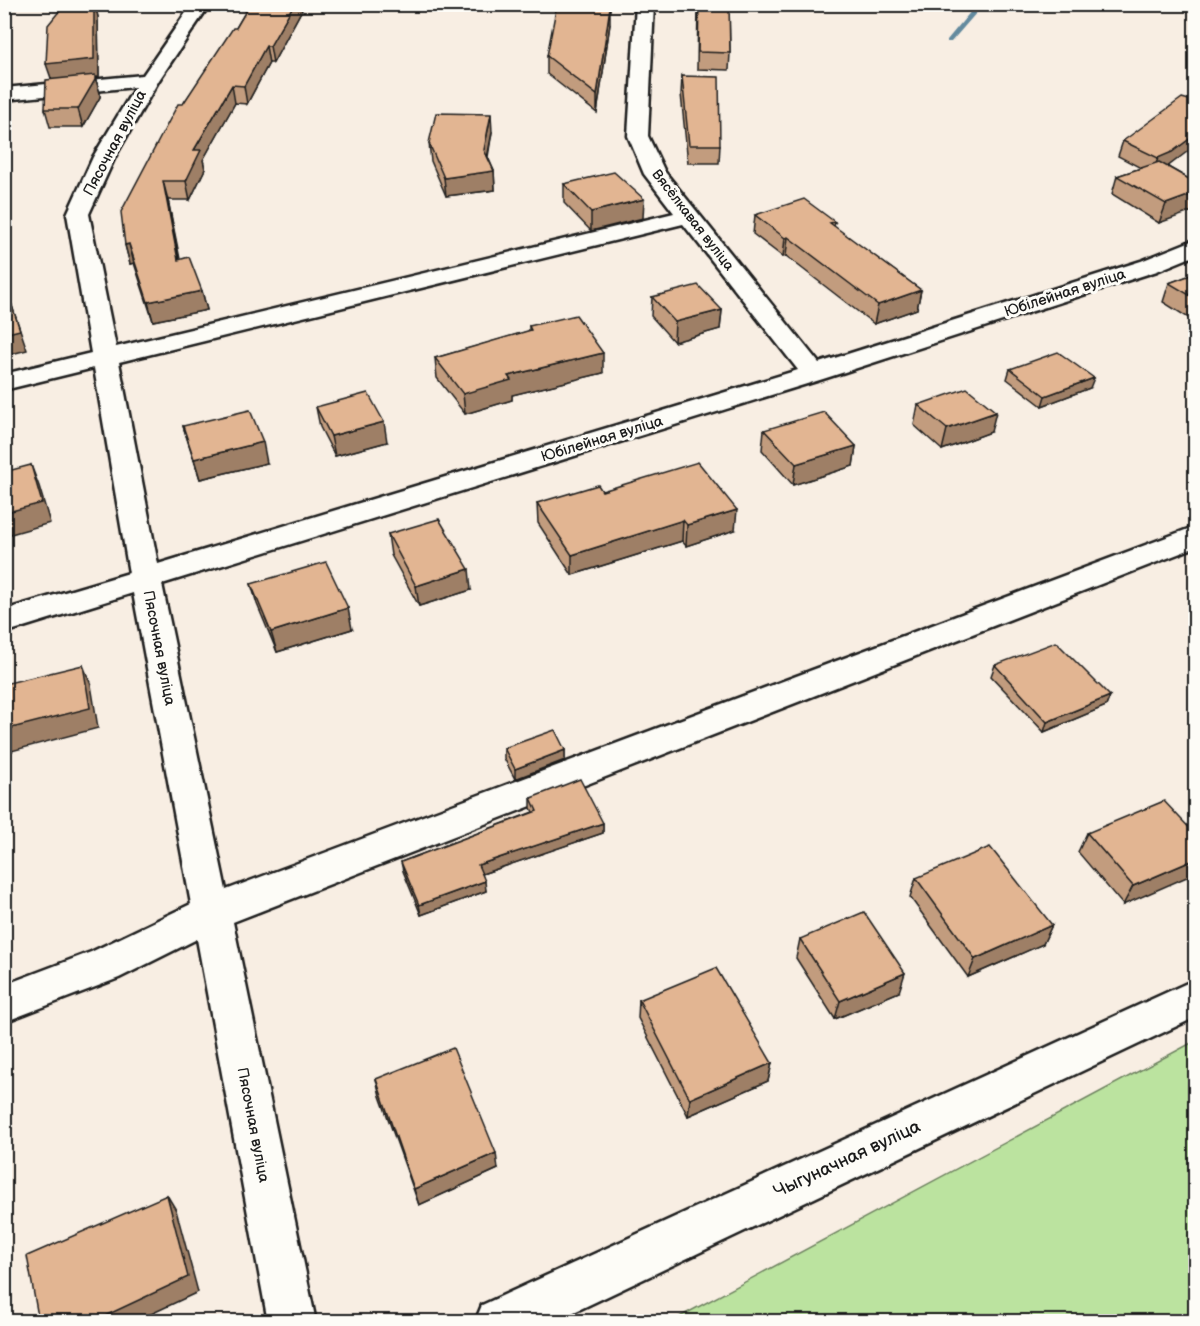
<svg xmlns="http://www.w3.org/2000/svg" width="1200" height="1326" font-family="'Balsamiq Sans',sans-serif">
  <rect width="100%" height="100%" fill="#f8eee3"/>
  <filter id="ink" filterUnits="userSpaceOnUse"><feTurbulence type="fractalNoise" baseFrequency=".0167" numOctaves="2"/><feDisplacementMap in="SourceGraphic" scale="12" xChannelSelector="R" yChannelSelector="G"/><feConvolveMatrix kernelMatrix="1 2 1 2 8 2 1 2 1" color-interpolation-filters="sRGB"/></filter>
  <g filter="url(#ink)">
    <!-- green -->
    <path fill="#bbe39f" stroke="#6c805e" stroke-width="1.5" d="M1195 1041V1321H672Z"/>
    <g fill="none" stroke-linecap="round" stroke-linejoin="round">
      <!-- stream -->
      <path fill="#638a9e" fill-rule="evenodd" d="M977 4H984L951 42H947V40Z"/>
      <!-- minor casing -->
      <g stroke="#1c1c1c" stroke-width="5">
        <g id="minor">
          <path d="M192 4H210L159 80 115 157 89 214 116 347 674 213 644 174 628 136 636 4H654L648 136 665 172 819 363 1141 261 1196 239V255L1157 271 823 379 162 584 226 890 1196 526V547L233 922 316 1322H268L197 939 119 978 4 1022V985L91 952 191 904 133 593 4 633V610L129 573 94 368 4 390V374L91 353 67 214 93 157 135 87 4 100V88L143 75ZM683 224 798 370 158 564 119 362Z"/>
          <path d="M1196 979V1017L553 1322H475L482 1305Z"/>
        </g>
      </g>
      <!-- minor -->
      <use href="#minor" fill="#fdfcf7" fill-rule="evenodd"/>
    </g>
    <!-- wall -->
    <g fill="#c29c7e" stroke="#1c1c1c" stroke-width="1.5">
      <path d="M65 4H95L98 17 99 77H95L100 93V97L83 127H50L45 109Z"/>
      <path d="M250 4H305L273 63H269L247 104 235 103 203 160 205 169 190 200H168L180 259 202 291 207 310 153 321 134 263 130 264 125 245 183 104 236 28Z"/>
      <path d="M698 4H729L730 53 729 70 697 69Z"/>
      <path d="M610 24 597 113 547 74V56Z"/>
      <path d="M682 76 720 145 719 163H688L681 94Z"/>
      <path d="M1196 102 1168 167 1196 183 1159 223 1112 194 1117 176 1141 168 1118 156 1123 141Z"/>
      <path d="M492 132 488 157 494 171 495 190 446 196 431 161 429 143Z"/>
      <path d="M564 184 643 218 591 231 564 203Z"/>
      <path d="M755 215 835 222 834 227 921 290 917 309 874 324 786 256 783 257 753 234Z"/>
      <path d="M1196 273V322H1195L1163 302 1169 283Z"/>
      <path d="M652 297 722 310 720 329 674 342 651 316Z"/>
      <path d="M529 326 603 373 512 395V400L465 414 437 378 435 358 529 331Z"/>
      <path d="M1010 369 1090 388 1042 406 1007 379Z"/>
      <path d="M918 405 991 432 942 450 914 425Z"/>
      <path d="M316 407 387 442 335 456 320 427Z"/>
      <path d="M183 426 267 463 200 479Z"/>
      <path d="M764 430 856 446 853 466 793 485 762 450Z"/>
      <path d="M602 491 735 530 686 546 682 541 572 575 538 523 537 503Z"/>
      <path d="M388 534 471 590 419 606 391 555Z"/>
      <path d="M251 584 352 629 277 652 257 604Z"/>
      <path d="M995 665 1110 696 1106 706 1044 732 991 676Z"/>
      <path d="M504 748 565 750V760L515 779 504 758Z"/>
      <path d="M1196 761V770L1192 767Z"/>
      <path d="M531 798 603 823V833L482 874 486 891 421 915 403 871 401 862 533 812 531 808Z"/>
      <path d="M1087 833 1196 835 1123 905 1078 852Z"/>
      <path d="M916 878 1052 925 1043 944 968 977 910 897Z"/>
      <path d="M800 939 899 992 835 1019 796 958Z"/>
      <path d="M639 1000 772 1063 768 1081 688 1116 638 1018Z"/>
      <path d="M376 1079 498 1169 419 1205 380 1096Z"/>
    </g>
    <!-- shaded-wall -->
    <g fill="#9e7f66" stroke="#1c1c1c" stroke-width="1.5">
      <path d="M94 4H95L98 17 99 77H95L100 93V97L83 127 78 109 52 81 46 64Z"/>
      <path d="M294 4H305L273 63 270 46Z"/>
      <path d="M610 7V24L597 113V95Z"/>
      <path d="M266 46 269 63 247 104 244 86Z"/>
      <path d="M232 85 235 103 203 160 205 169 190 200 186 181 194 150Z"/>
      <path d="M491 114 492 132 485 169 484 150Z"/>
      <path d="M1196 134V145L1167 167 1153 173 1158 158Z"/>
      <path d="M494 171 495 190 446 196 444 178Z"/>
      <path d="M163 181 168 200 183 279 178 260Z"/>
      <path d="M1196 193V210L1159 223 1166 204Z"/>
      <path d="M644 199 643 218 591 231V212Z"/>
      <path d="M788 237 786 256 783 257 785 238Z"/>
      <path d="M129 244 134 263 130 264 125 245Z"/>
      <path d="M921 290 917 309 874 324 878 305Z"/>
      <path d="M202 291 207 310 153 321 148 302Z"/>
      <path d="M10 300 27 350 4 356V334Z"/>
      <path d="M722 310 720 329 674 342 675 322Z"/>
      <path d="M603 353V373L512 395V400L465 414 463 394 508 376Z"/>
      <path d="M1094 378 1090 388 1042 406 1045 396Z"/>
      <path d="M996 412 991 432 942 450 947 429Z"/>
      <path d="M384 422 387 442 335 456 331 436Z"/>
      <path d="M263 442 267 463 200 479 194 459Z"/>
      <path d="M856 446 853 466 793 485 796 464Z"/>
      <path d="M31 465 39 486 50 523 4 536V513Z"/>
      <path d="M737 510 735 530 686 546 687 525Z"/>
      <path d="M683 520 682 541 572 575V555Z"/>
      <path d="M469 569 471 590 419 606 416 586Z"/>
      <path d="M348 608 352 629 277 652 271 632Z"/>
      <path d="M83 665 91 685 98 728 8 752 4 746V730Z"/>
      <path d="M1110 696 1106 706 1044 732 1047 722Z"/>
      <path d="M565 750V760L515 779V769Z"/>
      <path d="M603 823V833L479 875 478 865Z"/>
      <path d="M1196 859V873L1123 905 1133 886Z"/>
      <path d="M485 881 486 891 421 915 419 905Z"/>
      <path d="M1052 925 1043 944 968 977 975 959Z"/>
      <path d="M905 973 899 992 835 1019 840 1001Z"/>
      <path d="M772 1063 768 1081 688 1116 690 1099Z"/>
      <path d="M496 1153 498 1169 419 1205 414 1189Z"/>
      <path d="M167 1195 176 1210 198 1292 134 1322H92Z"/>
    </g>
    <!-- building -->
    <g fill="#e2b592" stroke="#1c1c1c" stroke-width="1.5">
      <path d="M65 4H94V59L46 64 48 25Z"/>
      <path d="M250 4H294L270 46H266L244 86 232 85 194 150H201L186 181H163L178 260 189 257 202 291 148 302 129 244 125 245 121 212 178 104H183L233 28H236Z"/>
      <path d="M557 4H607V7H610L597 95 547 56Z"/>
      <path d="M699 4H729L730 53 698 52Z"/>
      <path d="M95 75V80L78 109H45L46 80Z"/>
      <path d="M682 76 719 77 720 145H689Z"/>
      <path d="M1182 98 1196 102V134L1172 152 1158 158 1123 141Z"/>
      <path d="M436 113 491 114 484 150 494 171 444 178 429 143Z"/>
      <path d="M1159 162 1196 183V193L1166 204 1117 176Z"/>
      <path d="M614 172 644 199 591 212 564 184Z"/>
      <path d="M804 199 835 222 830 223 921 290 878 305 788 237 785 238 755 215Z"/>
      <path d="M1196 273V299L1169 283Z"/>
      <path d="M698 285 722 310 675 322 652 297Z"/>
      <path d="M4 288 8 300H10L20 330 4 334Z"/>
      <path d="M576 315 603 353 508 376 511 380 463 394 435 358 531 330 529 326Z"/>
      <path d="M1058 352 1094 378 1045 396 1010 369Z"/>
      <path d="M967 388 996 412 947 429 918 405Z"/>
      <path d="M368 393 384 422 331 436 316 407Z"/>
      <path d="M250 410 263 442 194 459 183 426Z"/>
      <path d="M824 412 856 446 796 464 764 430Z"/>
      <path d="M698 462 737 510 687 525 683 520 572 555 537 503 598 485 602 491Z"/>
      <path d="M31 465 42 503 4 513V472Z"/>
      <path d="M439 519 469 569 416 586 388 534Z"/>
      <path d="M326 562 348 608 271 632 251 584Z"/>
      <path d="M1056 642 1110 696 1047 722 995 665Z"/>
      <path d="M83 665 90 708 4 730V684Z"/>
      <path d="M555 730 565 750 515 769 504 748Z"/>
      <path d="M580 779 603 823 478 865 485 881 419 905 401 862 537 811 531 798Z"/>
      <path d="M1164 801 1196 835V859L1133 886 1087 833Z"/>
      <path d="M990 847 1052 925 975 959 916 878Z"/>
      <path d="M864 912 905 973 840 1001 800 939Z"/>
      <path d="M716 968 772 1063 690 1099 639 1000Z"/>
      <path d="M453 1048 496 1153 414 1189 376 1079Z"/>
      <path d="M167 1195 188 1277 92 1322H39L27 1256Z"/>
    </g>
  </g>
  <g text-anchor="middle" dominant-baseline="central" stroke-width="6" stroke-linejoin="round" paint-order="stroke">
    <!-- far-street labels -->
    <g font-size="14" fill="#1c1c1c" stroke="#fdfcf7">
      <text transform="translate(693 220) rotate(52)">Вясёлкавая вуліца</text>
    </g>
    <!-- street labels -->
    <g font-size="15" fill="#1c1c1c" stroke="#fdfcf7">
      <text transform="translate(115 143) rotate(-62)">Пясочная вуліца</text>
      <text transform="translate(1065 293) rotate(-18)">Юбілейная вуліца</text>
      <text transform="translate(602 439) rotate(-17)">Юбілейная вуліца</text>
      <text transform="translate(159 648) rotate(79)">Пясочная вуліца</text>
      <text transform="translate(253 1125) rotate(79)">Пясочная вуліца</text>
    </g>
    <!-- near-street labels -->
    <g font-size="18" fill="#1c1c1c" stroke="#fdfcf7">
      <text transform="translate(847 1159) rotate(-25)">Чыгуначная вуліца</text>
    </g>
  </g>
  <!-- margin -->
  <rect width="1200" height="1326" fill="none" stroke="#fdfcf7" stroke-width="24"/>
  <rect x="12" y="12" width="1176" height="1302" fill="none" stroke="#1c1c1c" stroke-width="2" filter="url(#ink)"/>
</svg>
